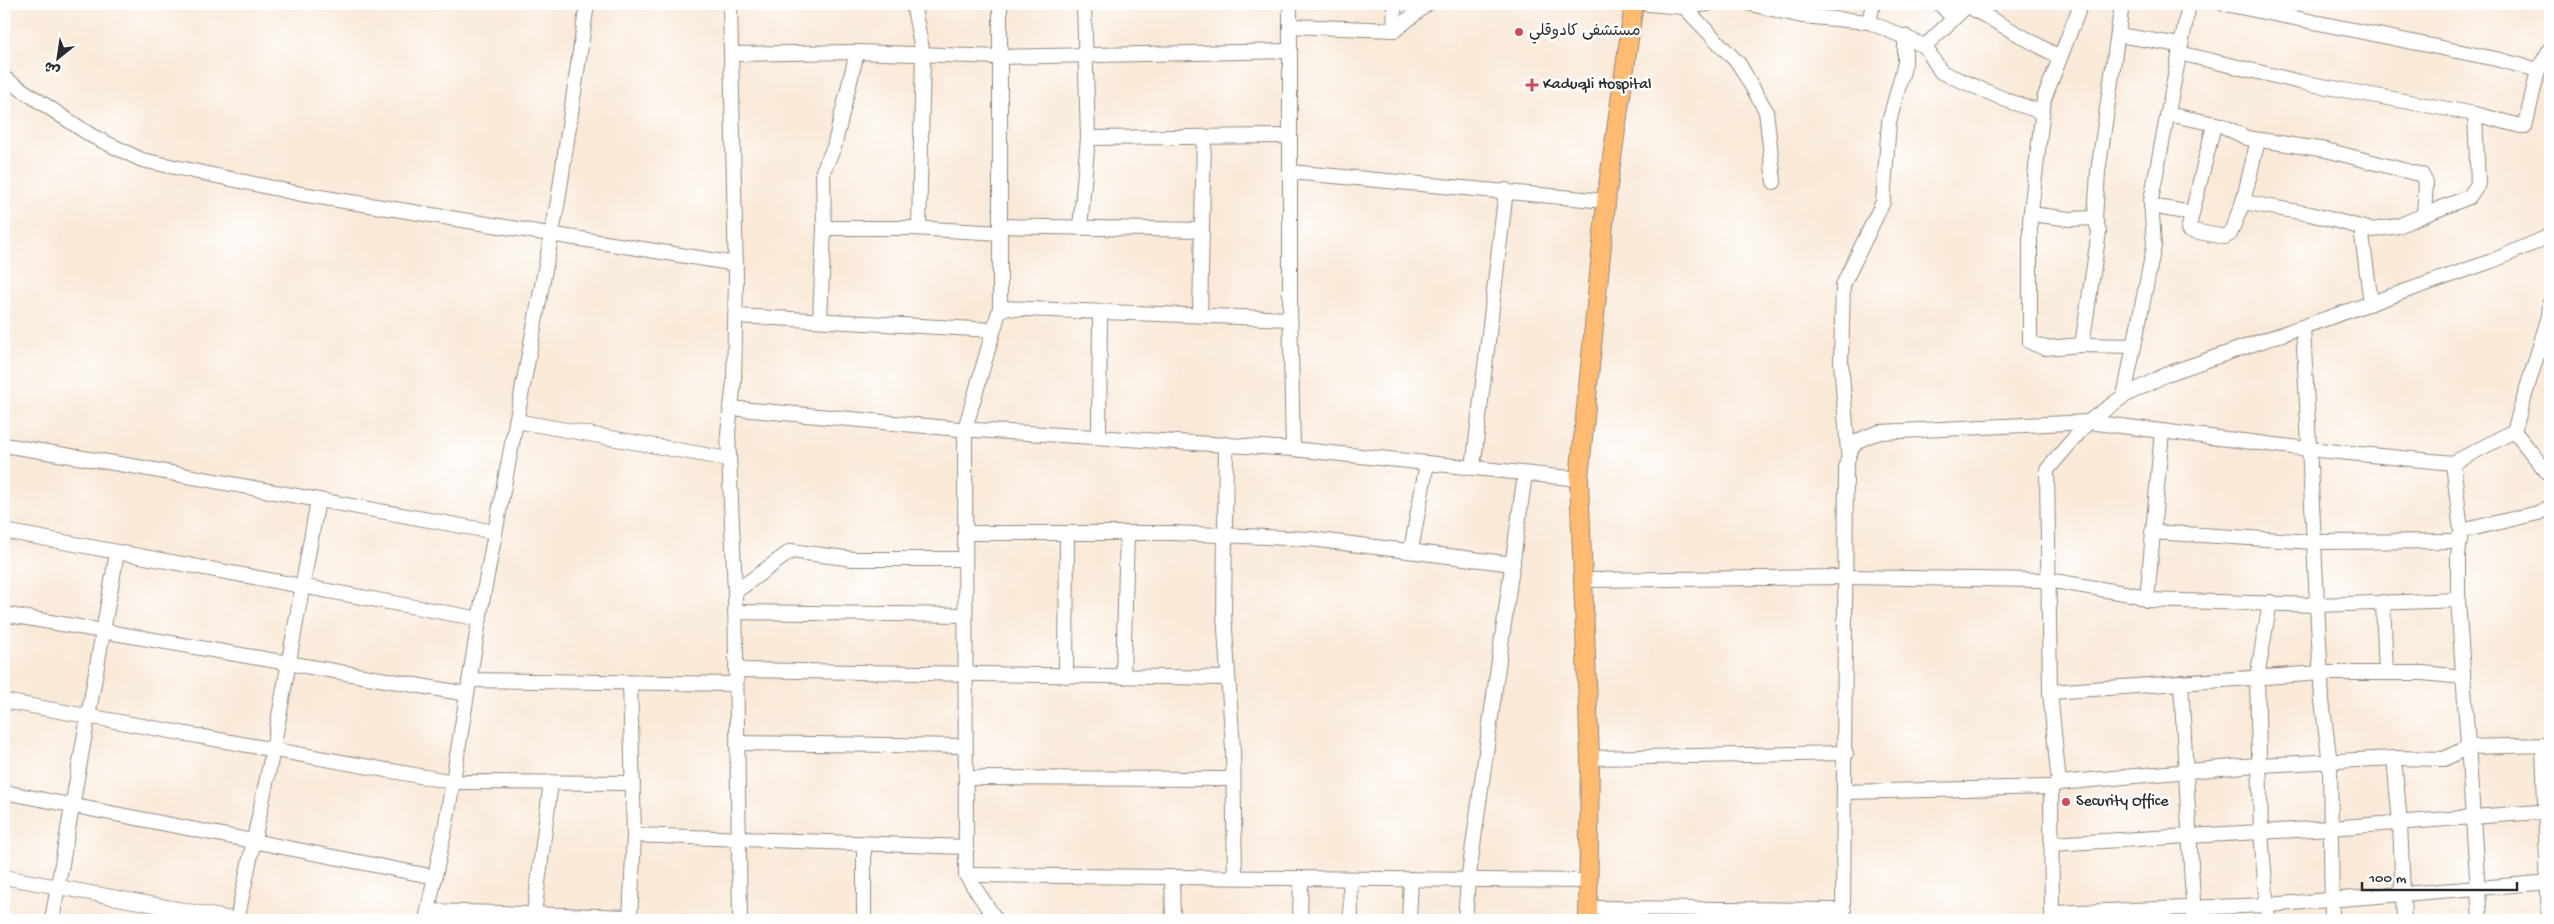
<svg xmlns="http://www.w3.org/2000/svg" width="2554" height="924" font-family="'Gochi Hand','Playpen Sans Arabic',sans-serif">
  <rect width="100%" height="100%" fill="#fff"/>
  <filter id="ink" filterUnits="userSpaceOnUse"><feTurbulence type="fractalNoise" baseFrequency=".02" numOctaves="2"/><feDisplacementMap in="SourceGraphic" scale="10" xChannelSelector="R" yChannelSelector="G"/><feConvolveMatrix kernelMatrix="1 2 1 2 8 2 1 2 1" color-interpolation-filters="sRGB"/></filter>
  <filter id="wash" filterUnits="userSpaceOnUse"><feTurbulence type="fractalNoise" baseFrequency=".0096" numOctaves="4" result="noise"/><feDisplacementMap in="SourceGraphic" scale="20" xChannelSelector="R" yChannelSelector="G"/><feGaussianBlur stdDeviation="1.12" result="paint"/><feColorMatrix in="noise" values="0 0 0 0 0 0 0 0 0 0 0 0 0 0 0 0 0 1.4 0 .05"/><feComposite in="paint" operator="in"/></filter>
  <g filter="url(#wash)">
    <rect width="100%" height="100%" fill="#f9e9d8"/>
  </g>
  <g filter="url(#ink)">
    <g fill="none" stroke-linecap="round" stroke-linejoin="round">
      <!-- minor casing -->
      <g stroke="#928a82" stroke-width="16">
        <g id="minor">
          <path d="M730 4 736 276 734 382 728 433 735 592 740 920"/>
          <path d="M913 4 923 54 919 228"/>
          <path d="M1290 4V305L1293 449"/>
          <path d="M1394 4 1395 30"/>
          <path d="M1648 4 1684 7 1708 4"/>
          <path d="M1751 4 1802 16 1869 22 1925 46 1941 72 2011 102 2042 112"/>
          <path d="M1940 4 1953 18"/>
          <path d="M2081 4 2044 99 2030 220V342L2044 348 2082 345 2099 232 2095 218 2098 172 2122 4"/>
          <path d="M2225 4 2496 59 2538 70"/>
          <path d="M1966 5 2059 57"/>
          <path d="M1684 7 1739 64 1766 111 1774 182"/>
          <path d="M1869 22 1873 4"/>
          <path d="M1290 26 1395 30 1427 4"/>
          <path d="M2118 35 2180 45"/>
          <path d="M1925 46 1969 4"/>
          <path d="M2179 53 2300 82 2475 114 2525 127 2538 70 2550 49"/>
          <path d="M731 54 857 52 1000 57 1290 51"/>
          <path d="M4 78 92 136 142 160 301 194 736 264"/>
          <path d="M2167 114 2221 125 2247 138 2326 150 2422 175 2426 183 2424 215 2398 226 2372 230 2310 214 2243 202"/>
          <path d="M2214 125 2188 230 2225 237 2230 234 2243 202 2258 140"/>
          <path d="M1088 138 1290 136"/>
          <path d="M1290 172 1606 201"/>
          <path d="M2151 206 2191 213"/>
          <path d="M2031 214 2070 219 2095 218"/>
          <path d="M2424 215 2469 197 2478 184 2475 114"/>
          <path d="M1000 226 1202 230"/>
          <path d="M824 228H913L1000 233"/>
          <path d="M1080 228 1088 138 1084 4"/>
          <path d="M2361 228 2371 303"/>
          <path d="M1000 308 1290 319"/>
          <path d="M1200 315 1204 138"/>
          <path d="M736 316 993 330"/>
          <path d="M820 319 824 228 823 171 834 147 857 52"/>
          <path d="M2303 327 2322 701 2330 763 2332 920"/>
          <path d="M2082 345 2134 346"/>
          <path d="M2124 396 2154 246 2151 200 2189 4"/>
          <path d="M730 408 959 429 1293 449 1579 479"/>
          <path d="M516 421 728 459"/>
          <path d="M2514 431 2549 316 2550 302"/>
          <path d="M1099 436 1100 312"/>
          <path d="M1226 444 1224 614 1233 749 1235 877"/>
          <path d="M4 445 138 467 495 532"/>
          <path d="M1848 452 1841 361 1843 285 1883 202 1889 122 1905 63V36"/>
          <path d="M2453 463 2461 531 2458 556V600L2480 920"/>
          <path d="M1473 468 1506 190"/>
          <path d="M4 531 480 619"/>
          <path d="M2461 531 2538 513 2550 507"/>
          <path d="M2152 532 2314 542 2460 541"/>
          <path d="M965 533H1172L1311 539 1513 564"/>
          <path d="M1411 550 1427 463"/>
          <path d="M1582 580 1845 577 2048 580 2136 595 2147 600 2318 605 2458 600"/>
          <path d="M735 592 791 551 853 559H965"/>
          <path d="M2147 600 2162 431"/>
          <path d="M2383 602 2386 673"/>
          <path d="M735 612 965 615"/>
          <path d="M4 614 467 694"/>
          <path d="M736 670 1228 678"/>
          <path d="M1066 676 1067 533"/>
          <path d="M1123 677 1127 533"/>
          <path d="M470 680 736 684"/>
          <path d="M2181 682 2194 920"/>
          <path d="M2050 692 2321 673H2423L2463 677"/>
          <path d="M4 701 453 782 633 783"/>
          <path d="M737 743 965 746"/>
          <path d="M2543 745 2549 920"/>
          <path d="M1590 758 1846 753"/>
          <path d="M2394 758 2400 823 2404 920"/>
          <path d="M966 778 1233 779"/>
          <path d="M2059 783 2243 766 2394 758 2444 759 2468 747 2550 745"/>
          <path d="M4 792 435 877"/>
          <path d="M1845 792 2051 787"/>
          <path d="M634 835 966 847"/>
          <path d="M864 844V920"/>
          <path d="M2051 844 2330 828 2550 811"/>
          <path d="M966 875 1588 881"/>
          <path d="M4 877 237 920"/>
          <path d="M1172 877 1173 920"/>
          <path d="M1350 879 1351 920"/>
          <path d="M1588 908 1844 910"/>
          <path d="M428 911 630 917"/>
          <path d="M2052 913 2268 905 2550 882"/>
          <path d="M534 914 551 782"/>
          <path d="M52 920 117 553"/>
          <path d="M237 920 273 750 318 500"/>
          <path d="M426 920 447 818 482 602 558 201 587 4"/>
          <path d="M630 920 634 835 630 683"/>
          <path d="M996 920 966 875 965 429 1000 308V4"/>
          <path d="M1300 920 1301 878"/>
          <path d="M1409 920 1411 879"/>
          <path d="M1465 920 1468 881 1525 474"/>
          <path d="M1843 920 1846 468C1850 443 1857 439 1880 432L2088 422 2308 449 2453 463 2514 431 2550 476"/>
          <path d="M2052 920 2051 787 2059 783 2050 692 2047 470 2088 422 2124 396 2167 374 2492 261 2550 236"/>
          <path d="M2268 920 2261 832 2257 678 2270 602"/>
        </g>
      </g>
      <!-- major casing -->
      <g stroke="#928a82" stroke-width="20">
        <path id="major" d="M1588 920 1590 758 1579 479 1607 193 1634 4"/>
      </g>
      <!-- minor -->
      <use href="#minor" stroke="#fff" stroke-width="14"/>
      <!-- major -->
      <use href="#major" stroke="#febb71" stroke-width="18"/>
    </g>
  </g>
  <!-- markers -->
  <g fill="#d1495b" stroke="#fff" stroke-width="2">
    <circle cx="1519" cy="32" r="5"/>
    <path d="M1529.5 77.5h5v5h5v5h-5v5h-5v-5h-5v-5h5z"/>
    <circle cx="2066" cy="802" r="5"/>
  </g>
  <g text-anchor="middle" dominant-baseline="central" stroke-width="5" stroke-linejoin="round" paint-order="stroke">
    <!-- poi labels -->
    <g font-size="16" fill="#2b2b2b" stroke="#fff" text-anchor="start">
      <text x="1529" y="32">مستشفى كادوقلي</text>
      <text x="1543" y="85">Kaduqli Hospital</text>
      <text x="2076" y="802">Security Office</text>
    </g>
  </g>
  <!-- margin -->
  <rect width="2554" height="924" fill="none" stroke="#fff" stroke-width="20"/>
  <!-- north arrow -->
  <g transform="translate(58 58) rotate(210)" stroke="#ffffff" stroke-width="4" paint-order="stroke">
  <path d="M0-4L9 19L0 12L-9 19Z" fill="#2b2b2b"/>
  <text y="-8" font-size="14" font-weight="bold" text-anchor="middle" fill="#2b2b2b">ش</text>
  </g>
  <!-- scale -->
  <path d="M2362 882v8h155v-8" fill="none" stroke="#2b2b2b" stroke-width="2.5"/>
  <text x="2369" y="882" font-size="15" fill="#2b2b2b" stroke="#ffffff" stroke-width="4" paint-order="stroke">100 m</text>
</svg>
